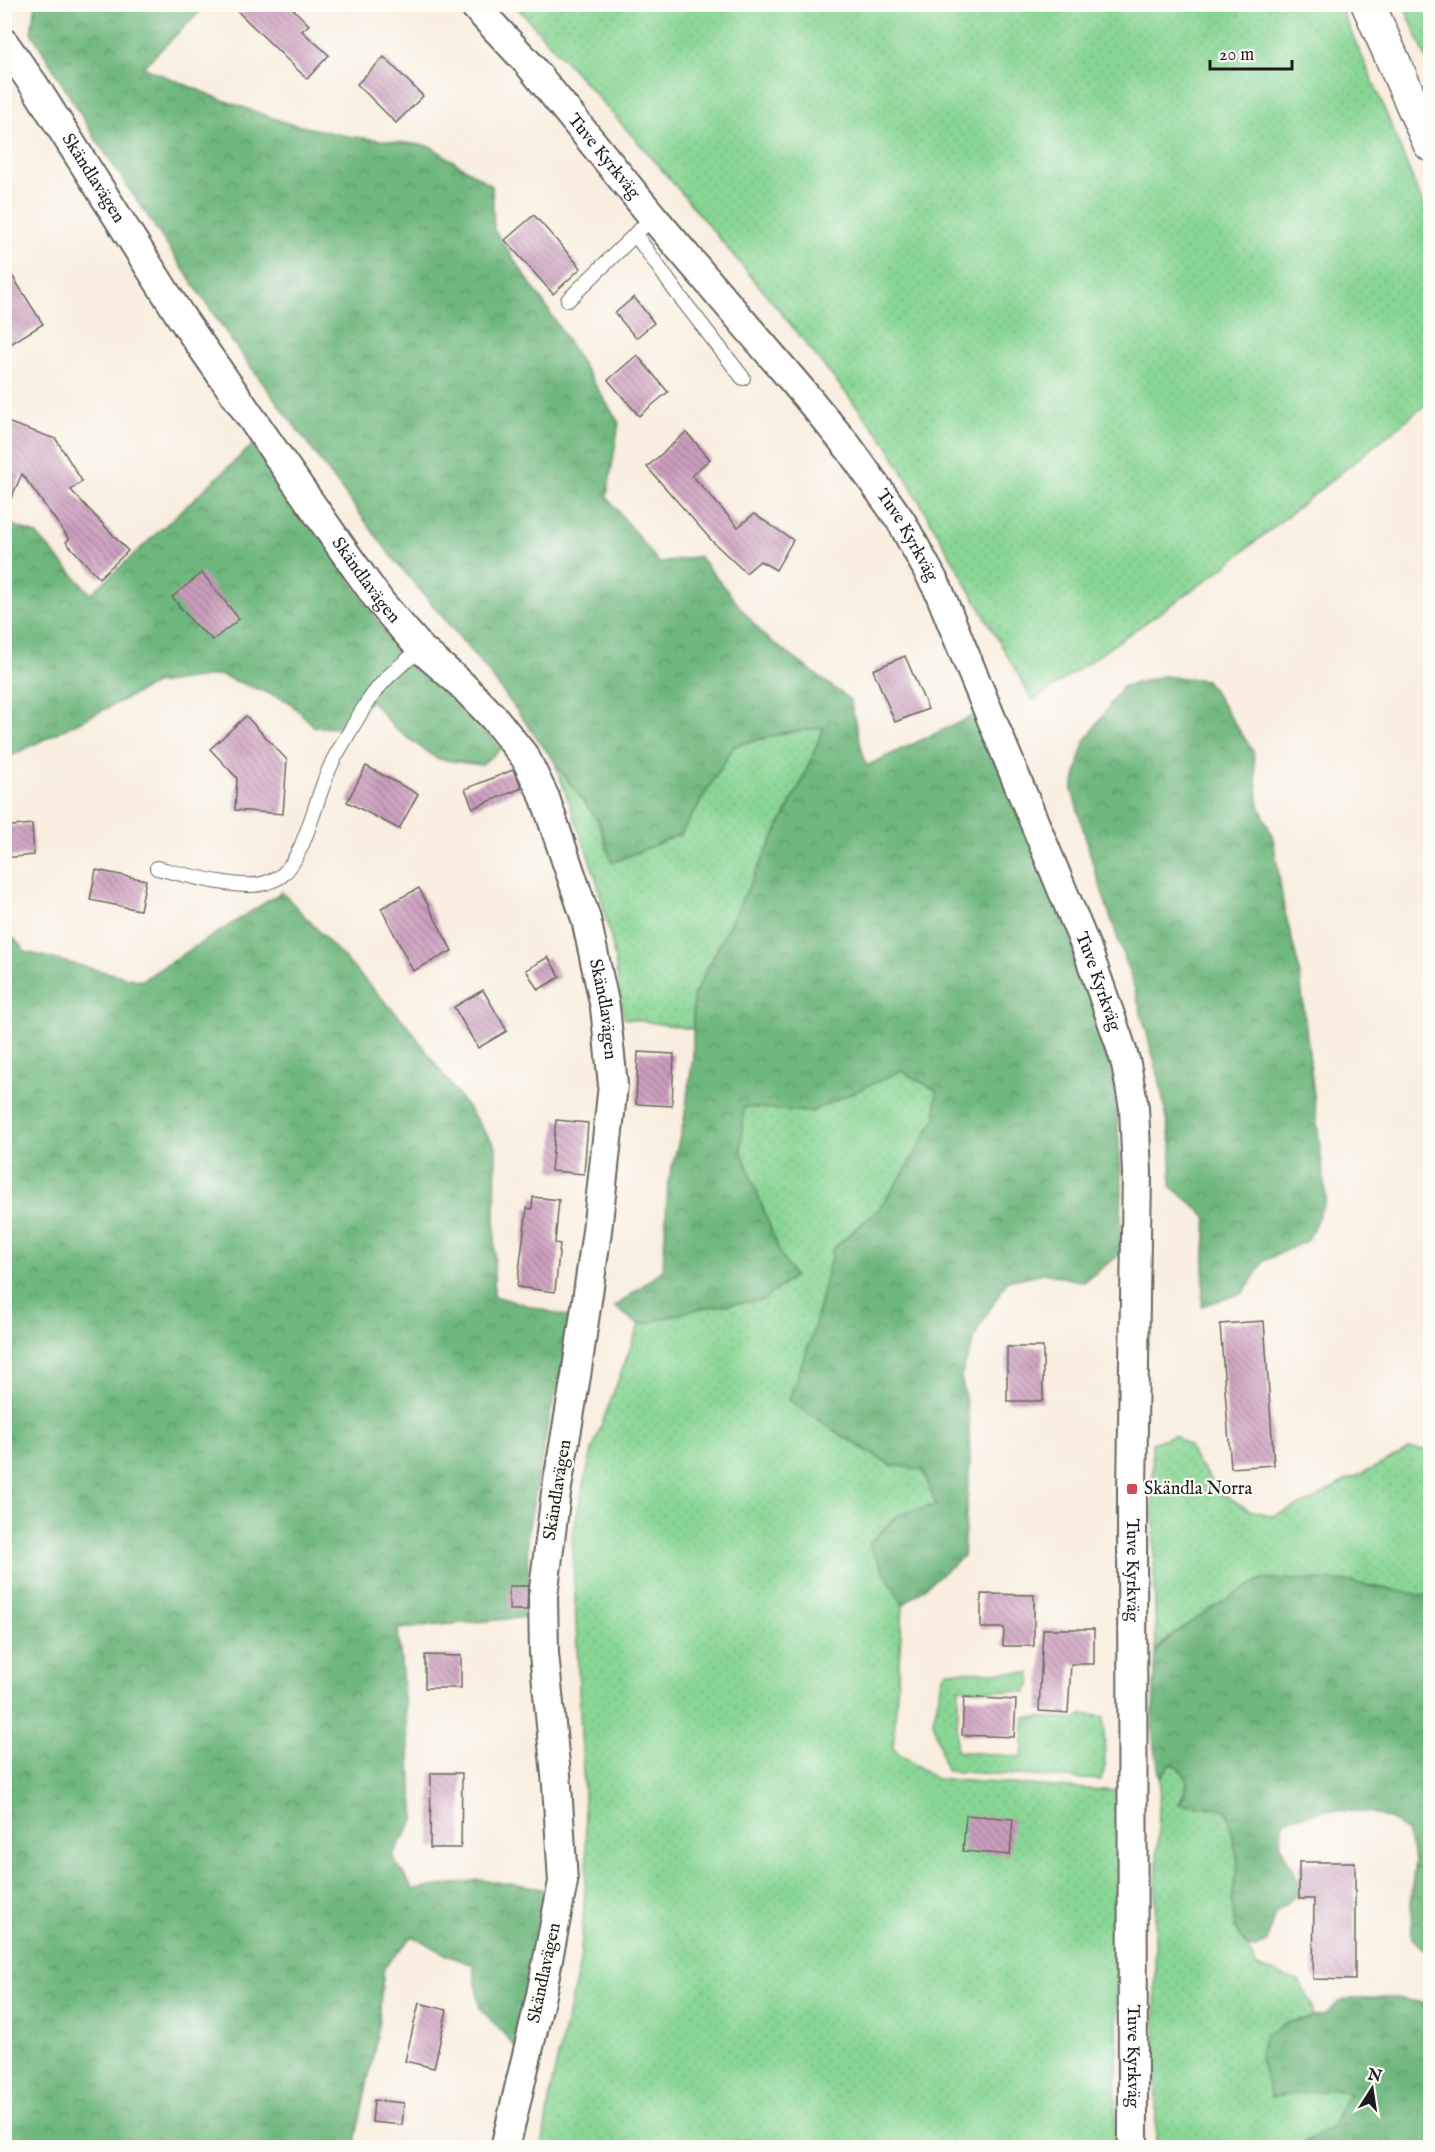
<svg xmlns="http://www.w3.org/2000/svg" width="1435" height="2152" font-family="'IM FELL English',serif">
  <defs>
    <pattern id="green-dots" width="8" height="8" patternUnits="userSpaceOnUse" patternTransform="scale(1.5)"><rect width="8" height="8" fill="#88d695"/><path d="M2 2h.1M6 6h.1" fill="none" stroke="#75b780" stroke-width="1.8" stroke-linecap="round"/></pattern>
    <pattern id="forest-crowns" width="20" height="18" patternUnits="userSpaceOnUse" patternTransform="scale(1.5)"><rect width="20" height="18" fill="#6eb77e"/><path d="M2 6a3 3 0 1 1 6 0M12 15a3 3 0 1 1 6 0" fill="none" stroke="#5a9466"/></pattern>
    <pattern id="building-back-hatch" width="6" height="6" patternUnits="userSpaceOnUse" patternTransform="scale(1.5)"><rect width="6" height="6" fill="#cb9dbd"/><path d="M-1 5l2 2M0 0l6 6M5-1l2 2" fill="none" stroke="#a47f99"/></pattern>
  </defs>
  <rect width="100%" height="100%" fill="#fdfcf7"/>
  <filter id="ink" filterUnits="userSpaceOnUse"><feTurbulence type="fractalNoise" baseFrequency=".0167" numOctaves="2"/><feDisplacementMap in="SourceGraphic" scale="12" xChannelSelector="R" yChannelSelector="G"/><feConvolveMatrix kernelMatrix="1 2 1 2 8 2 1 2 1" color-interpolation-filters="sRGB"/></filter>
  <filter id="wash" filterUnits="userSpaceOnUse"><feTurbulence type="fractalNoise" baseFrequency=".008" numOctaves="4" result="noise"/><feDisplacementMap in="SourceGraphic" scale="24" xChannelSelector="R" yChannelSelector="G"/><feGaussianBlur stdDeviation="1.35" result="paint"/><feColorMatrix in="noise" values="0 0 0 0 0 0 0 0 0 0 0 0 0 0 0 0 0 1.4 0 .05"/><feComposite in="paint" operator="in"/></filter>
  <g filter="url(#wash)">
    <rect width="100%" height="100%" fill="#f9eedf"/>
    <!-- green -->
    <g fill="url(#green-dots)" stroke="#527958" stroke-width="1.5">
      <path d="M515 5H1339L1376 88 1430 222V401L1214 575 1033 701 886 443 774 304 653 159Z"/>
      <path d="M1404 5H1430V68Z"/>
      <path d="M824 727 802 781 693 997V1029L624 1018 612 943 597 881 555 763 599 822 612 863 681 834 734 746 788 732Z"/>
      <path d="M901 1071 936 1090 937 1117 905 1171 879 1209 833 1249 812 1336 789 1400 839 1434 891 1465 922 1469 937 1505 898 1515 869 1544 903 1605 893 1749 936 1779 1118 1791 1117 2063 1114 2147 542 2148 552 2083 580 1963 587 1862 572 1535 592 1450 639 1325 701 1308 763 1300 793 1277 780 1254 741 1150 743 1107 810 1112Z"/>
      <path d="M1174 1435 1189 1446 1197 1463 1223 1494 1249 1510 1273 1516 1314 1500 1341 1483 1374 1468 1409 1449 1430 1450V1597L1344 1581 1262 1579 1179 1630 1163 1642 1156 1652 1152 1443Z"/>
      <path d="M947 1671 1031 1673 1030 1686H1027L1026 1692 959 1688 956 1751 1022 1757 1025 1717 1076 1719 1084 1714 1104 1717 1105 1767 1101 1780 946 1771 933 1721 943 1676Z"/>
      <path d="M1170 1764C1176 1766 1178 1767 1182 1772 1192 1783 1184 1791 1179 1804L1221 1808 1228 1811 1238 1862 1232 1901 1235 1928 1247 1946 1257 1967 1299 1981 1312 2004 1313 2017 1286 2023 1271 2096 1336 2089 1352 2094 1343 2103 1333 2127 1305 2141 1303 2147 1156 2148 1155 1921 1160 1779Z"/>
    </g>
    <!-- forest -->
    <g fill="url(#forest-crowns)" stroke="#456a4d" stroke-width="1.5">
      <path d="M36 5H207L143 67 220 99 287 123 347 136 430 146 492 186 494 230 545 305 619 423 607 497 659 563 699 556 763 635 850 700 866 766 977 714 1094 993 1115 1085 1122 1186 1120 1254 1084 1282 1044 1273 1007 1281 978 1329 961 1376 969 1420 970 1461 963 1556 903 1605 869 1544 898 1515 936 1505 923 1470 891 1465 839 1434 789 1400 812 1336 833 1249 879 1209 905 1171 936 1117V1090L901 1071 810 1112 744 1107 741 1150 780 1254 794 1276 763 1300 701 1308 639 1325 615 1307 663 1270 668 1182 684 1121 693 1056V997L802 781 824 728 788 732 734 746 681 834 612 863 599 822 486 669 388 552 233 343 95 138 31 32Z"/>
      <path d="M258 440 398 652 458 698 501 749 481 765 437 759 394 728 371 700 348 728 315 727 288 701 220 675 155 684 5 759V522L36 534 91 594Z"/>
      <path d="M1163 676 1206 680 1253 751 1259 805 1273 838 1284 908 1299 968 1326 1199 1308 1240 1264 1261 1243 1293 1202 1306 1207 1217 1171 1186V1143L1159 1078 1134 987 1096 874 1072 790 1084 743 1122 687Z"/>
      <path d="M282 892 408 1026 496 1147 494 1296 576 1319 549 1418 527 1538 530 1617 398 1629 415 1818 392 1856 414 1890 479 1880 529 1886 552 1892 522 2054 480 2008 473 1965 447 1955 413 1936 384 1967 377 2037 354 2147H5L4 928 26 952 141 981Z"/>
      <path d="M1262 1579 1344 1581 1430 1597V1951L1422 1948 1412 1938 1411 1896 1415 1860 1406 1832 1396 1822 1370 1812 1327 1810 1283 1820 1280 1844 1298 1882 1297 1895C1274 1910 1272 1916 1267 1942L1255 1948 1247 1946 1235 1928 1232 1901 1238 1862 1228 1812 1221 1808 1179 1804C1185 1792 1192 1783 1182 1772 1178 1767 1176 1765 1170 1764L1160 1779 1152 1729 1156 1652C1176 1626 1232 1597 1262 1579Z"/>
      <path d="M1352 1998H1395L1430 2004V2147H1303L1305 2142 1333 2127 1343 2103 1351 2094 1336 2089 1271 2097 1259 2055 1265 2035 1286 2023 1324 2015 1339 2002Z"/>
    </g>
    <g id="blocks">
      <!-- building -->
      <g fill="url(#building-back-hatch)">
        <path d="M230 4H288L309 25 302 31 329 55 307 79Z"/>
        <path d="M384 57 423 96 396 123 357 84Z"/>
        <path d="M534 215 581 268 553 294 505 240Z"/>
        <path d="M4 263 43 324 4 348Z"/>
        <path d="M634 297 654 323 636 338 615 313Z"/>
        <path d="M637 355 668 392 639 416 608 380Z"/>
        <path d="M4 421 56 439 82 481 71 490 128 551 99 578 66 542 69 539 22 474 4 514Z"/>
        <path d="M686 432 710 459 692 475 738 527 754 514 793 540 776 570 760 561 746 573 713 542 647 467Z"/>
        <path d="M202 573 239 619 213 640 194 624 172 597Z"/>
        <path d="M905 656 928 709 895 722 873 670Z"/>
        <path d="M246 716 287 760 283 814 235 810 237 778 210 749Z"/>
        <path d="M366 766 418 794 399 829 347 802Z"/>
        <path d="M513 770 522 788 473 808 465 789Z"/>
        <path d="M32 824 34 855 4 858V827Z"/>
        <path d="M96 870 146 880 140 910 90 900Z"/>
        <path d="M419 888 452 951 413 971 381 908Z"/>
        <path d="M548 957 560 977 538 990 526 970Z"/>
        <path d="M483 990 507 1031 478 1048 454 1007Z"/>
        <path d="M638 1052 674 1054 672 1106 636 1104Z"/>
        <path d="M556 1120 588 1123 584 1174 551 1171Z"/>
        <path d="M533 1197 559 1200 555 1243 560 1244 555 1292 517 1287 527 1208 532 1209Z"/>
        <path d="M1264 1321 1274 1465 1231 1468 1220 1324Z"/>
        <rect x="1007" y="1347" width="36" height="54"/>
        <path d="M509 1586H528L527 1610H509Z"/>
        <path d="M981 1594 1034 1595V1646H1003L1004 1628H981Z"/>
        <path d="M1043 1629H1094V1664H1071L1068 1713 1039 1711Z"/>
        <path d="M425 1655 461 1656V1688H425Z"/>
        <path d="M964 1697 1016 1700 1014 1737 962 1735Z"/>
        <path d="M431 1773H462L461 1848H430Z"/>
        <path d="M966 1815 1013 1819 1010 1855 963 1851Z"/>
        <path d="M1299 1862H1355V1980L1313 1979 1314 1899H1299Z"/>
        <path d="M419 2003 447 2010 434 2068 405 2061Z"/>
        <path d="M374 2100 404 2103 402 2125 372 2122Z"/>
      </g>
    </g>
  </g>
  <g filter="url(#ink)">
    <use href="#blocks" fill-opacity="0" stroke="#696660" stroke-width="1.5"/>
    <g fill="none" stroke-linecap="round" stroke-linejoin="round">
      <!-- service casing -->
      <g stroke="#696660" stroke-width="16">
        <g id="service">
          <path d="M635 234 677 293 743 378"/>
          <path d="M568 300 653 217"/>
          <path d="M157 868C182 874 242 891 265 883 270 881 278 879 282 875 308 853 317 787 336 755 352 729 367 697 389 676 399 666 410 658 421 649"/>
        </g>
      </g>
      <!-- minor casing -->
      <g stroke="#696660" stroke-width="32">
        <g id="minor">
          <path id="s1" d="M473 4 527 62 653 217 801 390 849 448 901 521 938 589 960 643 1088 952 1119 1041 1126 1064 1134 1108 1137 1173 1132 1489 1133 2148"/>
          <path id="s2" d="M4 43 34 85 181 317 348 557 381 603 421 649 461 684 494 718 525 757 545 798 586 919 605 1007 613 1085 597 1231 576 1376 556 1493 543 1596 544 1654 557 1785 563 1882 540 2000 505 2148"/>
        </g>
      </g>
      <!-- secondary casing -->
      <g stroke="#696660" stroke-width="36">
        <path id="secondary" d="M1368 4 1430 144"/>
      </g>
      <!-- service -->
      <use href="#service" stroke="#fff" stroke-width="14"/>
      <!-- minor -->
      <use href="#minor" stroke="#fff" stroke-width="28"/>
      <!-- secondary -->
      <use href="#secondary" stroke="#fff" stroke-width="33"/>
    </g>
  </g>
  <!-- markers -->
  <rect fill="#d1495b" stroke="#fdfcf7" stroke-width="2" x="1126" y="1483" width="12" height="12" rx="3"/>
  <g text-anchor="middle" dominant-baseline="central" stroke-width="4.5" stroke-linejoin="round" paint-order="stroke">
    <!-- street labels -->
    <g font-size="18" fill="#1c1c1c" stroke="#fdfcf7">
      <text stroke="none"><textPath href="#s1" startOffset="201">Tuve Kyrkväg</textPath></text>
      <text stroke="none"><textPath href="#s2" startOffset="162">Skändlavägen</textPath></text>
      <text stroke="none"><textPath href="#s1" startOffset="687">Tuve Kyrkväg</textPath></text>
      <text stroke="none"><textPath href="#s2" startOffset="648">Skändlavägen</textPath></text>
      <text stroke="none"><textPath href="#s1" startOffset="1173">Tuve Kyrkväg</textPath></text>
      <text stroke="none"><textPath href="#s2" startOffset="1152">Skändlavägen</textPath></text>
      <text transform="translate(558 1490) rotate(-81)">Skändlavägen</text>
      <text stroke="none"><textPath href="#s1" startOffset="1767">Tuve Kyrkväg</textPath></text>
      <text transform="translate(545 1973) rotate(-78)">Skändlavägen</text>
      <text stroke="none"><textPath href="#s1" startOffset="2253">Tuve Kyrkväg</textPath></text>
    </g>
    <!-- poi labels -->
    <g font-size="18" fill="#1c1c1c" stroke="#fdfcf7" text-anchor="start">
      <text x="1144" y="1489">Skändla Norra</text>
    </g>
  </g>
  <!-- margin -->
  <rect width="1435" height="2152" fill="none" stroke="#fdfcf7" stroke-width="24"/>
  <!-- north arrow -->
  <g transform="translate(1372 2089) rotate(12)" stroke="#fdfcf7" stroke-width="4.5" paint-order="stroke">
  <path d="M0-4.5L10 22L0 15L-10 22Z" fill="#1c1c1c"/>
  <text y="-9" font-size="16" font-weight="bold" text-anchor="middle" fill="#1c1c1c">N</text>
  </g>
  <!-- scale -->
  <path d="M1210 60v9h82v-9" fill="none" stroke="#1c1c1c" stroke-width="3"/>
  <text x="1219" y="60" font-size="18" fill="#1c1c1c" stroke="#fdfcf7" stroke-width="4.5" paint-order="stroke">20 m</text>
</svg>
